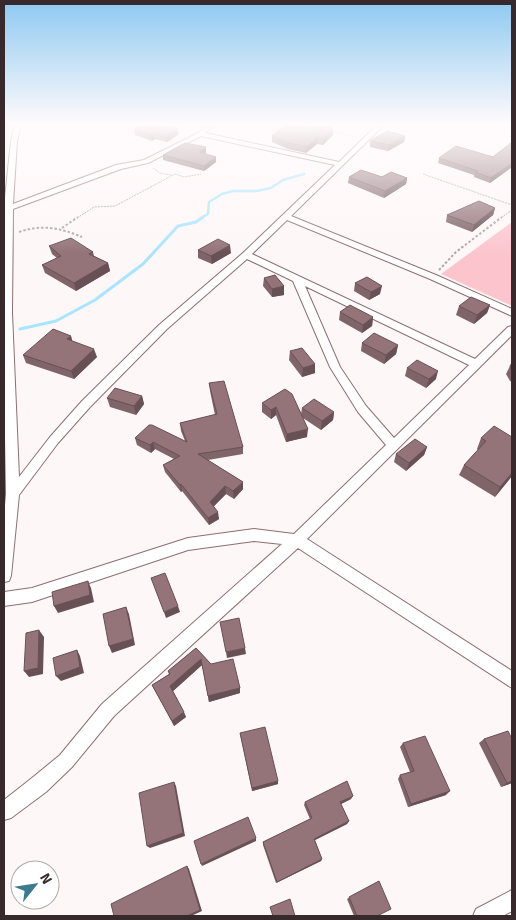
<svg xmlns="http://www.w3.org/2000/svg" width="516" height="920" font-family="Signika,sans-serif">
  <rect width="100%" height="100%" fill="#fef7f8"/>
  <!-- green -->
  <path fill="#fcc5ce" d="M512 222V306L441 274Z"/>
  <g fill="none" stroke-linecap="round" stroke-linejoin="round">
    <!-- stream-far1 -->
    <path stroke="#a7e6fe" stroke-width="2.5" d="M201 218 208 214 209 202 222 194 233 191H256L271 188 283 180 304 174"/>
    <!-- stream -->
    <path stroke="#a7e6fe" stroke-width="3" d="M20 329 56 321 95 300 143 264 178 226 196 222 203 217"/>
    <!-- minor casing -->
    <g stroke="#8d6e73" stroke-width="2">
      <g id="minor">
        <path d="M15 124H21L17 141 13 204 116 165 144 160 198 133 209 124H216L205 133 339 162 378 124H385L291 216 436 275 512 309V316L430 279 287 220 252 254 475 359 508 327 512 326V335L307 539 512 671V688L298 548 114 716 72 767 46 792 11 818 4 820V800L32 778 60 755 102 704 282 544 254 541 188 550 32 602 4 606V592L32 588 188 538 254 529 294 534 386 445 358 412 330 367 293 281 247 259 167 329 90 407 58 443 19 495 11 576 9 581 4 582V517L6 494 4 382V207L11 141ZM201 136 335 165 243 253 159 325 82 401 50 437 19 477 12 313 13 209 121 169 148 163ZM305 286 469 365 394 438 366 406 340 367Z"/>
        <path d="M512 890V911L503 916H473L476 909Z"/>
      </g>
    </g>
    <!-- path-far1 -->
    <g stroke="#afa5a6" stroke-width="1" stroke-dasharray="2 1" stroke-linecap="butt">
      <path d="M178 124 191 128"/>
      <path d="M303 124 318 128"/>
      <path d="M331 131 354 137"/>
      <path d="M153 168 160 173 171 175"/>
      <path d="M423 174 512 205"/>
      <path d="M77 218 94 207 115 206 175 174 184 177 201 174"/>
      <path d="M501 218 512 210"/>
    </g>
    <!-- path -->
    <g stroke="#afa5a6" stroke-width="2" stroke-dasharray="2.5 2" stroke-linecap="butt">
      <path d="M62 228 78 217"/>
      <path d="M19 232C41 224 61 228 82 237"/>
      <path d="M439 270 456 252 502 217"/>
    </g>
    <!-- minor -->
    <use href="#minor" fill="#fff" fill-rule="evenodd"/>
  </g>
  <!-- wall -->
  <g fill="#7f6468">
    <path d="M134 129 179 134 167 142 155 139 152 141 135 135Z"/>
    <path d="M333 135 323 145 317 144 306 153 288 149 272 142V136Z"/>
    <path d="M405 136 404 142 388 151 370 147V141Z"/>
    <path d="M512 142V167L490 183 474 177V175L438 163 439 158 493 157Z"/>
    <path d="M206 147V153L205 154 216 162 204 171 163 160V155Z"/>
    <path d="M349 177H382L407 178 406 184 384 198 348 183Z"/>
    <path d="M495 208 493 215 472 232 446 222 447 215Z"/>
    <path d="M49 246 93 252 94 256 108 263 110 271 76 291 45 273 42 265 57 258 52 254Z"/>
    <path d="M198 250 231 253 212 264 198 258Z"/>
    <path d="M264 278 284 286V295L272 297 263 286Z"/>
    <path d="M355 283 380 294 369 300 354 291Z"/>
    <path d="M490 305 487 313 474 324 456 315 459 306Z"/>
    <path d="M340 312 373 317 372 326 362 333 339 320Z"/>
    <path d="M71 336 72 341 97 357 74 379 26 363 23 355Z"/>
    <path d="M362 343 398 345 396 354 384 364 361 351Z"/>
    <path d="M290 351 315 373 302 377 289 360Z"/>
    <path d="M512 363V382L510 381 506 374 510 366Z"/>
    <path d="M407 368 436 379 426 388 405 376Z"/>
    <path d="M209 383 243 447V454L208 460 243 482V489L234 499 226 494 214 506 219 519 209 525 182 491 181 492 165 472 163 465 174 459 155 449 151 453 137 445 135 438 185 441 181 431 180 423 215 415 210 391Z"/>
    <path d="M142 396 144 404 136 415 110 407 107 398Z"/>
    <path d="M262 403 301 414 302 408 334 412 333 420 321 430 303 418 307 437 286 442 276 415 271 419 262 412Z"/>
    <path d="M512 437V476L495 497 459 475 464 465 478 450 477 449 481 438Z"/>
    <path d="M427 447 424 455 406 471 394 462 396 454Z"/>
    <path d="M196 648 211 664 240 693 209 702 202 665 173 691 186 717 174 726 152 685 169 674 168 671Z"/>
    <path d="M240 733 278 784 252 791Z"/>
    <path d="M484 739H512V783L501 787 479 743Z"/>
    <path d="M403 743 446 795 408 807 398 779 400 775 410 772 400 747Z"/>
    <path d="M351 799 341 804 349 821 347 824 315 840 322 859 321 861 276 883 263 845V842L310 819 304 805 305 802Z"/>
    <path d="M379 881 377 916H354L347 899Z"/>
  </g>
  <!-- shaded-wall -->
  <g fill="#685155">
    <path d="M333 128V135L323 145V139Z"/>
    <path d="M178 129 179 134 167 142 166 136Z"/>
    <path d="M154 133 155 139 152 141 151 135Z"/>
    <path d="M405 136 404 142 388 151 389 145Z"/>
    <path d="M317 137V144L306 153 307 147Z"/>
    <path d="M206 147V153L200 158 199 152Z"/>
    <path d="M216 157V162L204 171V166Z"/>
    <path d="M512 163V167L490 183 491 178Z"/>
    <path d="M407 178 406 184 384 198 385 191Z"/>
    <path d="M495 208 493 215 472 232 474 225Z"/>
    <path d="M230 245 231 253 212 264 211 256Z"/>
    <path d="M108 263 110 271 76 291 74 283Z"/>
    <path d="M284 286V295L272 297V289Z"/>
    <path d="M382 286 380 294 369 300 371 292Z"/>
    <path d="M490 305 487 313 474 324 477 315Z"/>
    <path d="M373 317 372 326 362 333 363 325Z"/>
    <path d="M71 336 73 344 67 339Z"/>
    <path d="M398 345 396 354 384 364 386 355Z"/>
    <path d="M94 349 97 357 74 379 71 371Z"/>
    <path d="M315 364V373L302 377 303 368Z"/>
    <path d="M438 371 436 379 426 388 429 379Z"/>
    <path d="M142 396 144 404 136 415 134 406Z"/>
    <path d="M276 407V415L271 419V410Z"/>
    <path d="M334 412 333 420 321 430 322 421Z"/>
    <path d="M308 429 307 437 286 442 287 434Z"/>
    <path d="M153 442 155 449 151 453 150 445Z"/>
    <path d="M427 447 424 455 406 471 409 463Z"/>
    <path d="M512 473V476L495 497 500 487Z"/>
    <path d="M243 482V489L234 499 233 491Z"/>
    <path d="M181 484 182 491 181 492 180 485Z"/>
    <path d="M225 486 226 494 211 509 210 502Z"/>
    <path d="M218 512 219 519 209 525 208 518Z"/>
    <path d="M88 581 91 588 94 602 58 613 54 606Z"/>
    <path d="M178 606 180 612 166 618 164 612Z"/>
    <path d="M126 607 129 614 135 645 112 653 109 646Z"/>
    <path d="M39 630 44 637 43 674 29 677 24 671Z"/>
    <path d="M245 648 246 654 227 658 226 652Z"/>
    <path d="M77 650 80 656 84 673 61 681 56 676Z"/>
    <path d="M201 659 202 665 172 692 170 686Z"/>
    <path d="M240 688V693L209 702 208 696Z"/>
    <path d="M184 712 186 717 174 726 172 721Z"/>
    <path d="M278 781V784L252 791V788Z"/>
    <path d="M512 781V783L501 787 507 783Z"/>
    <path d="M174 782 176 786 185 836 150 848 147 846Z"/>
    <path d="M450 791 446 795 408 807 411 804Z"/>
    <path d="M353 796 351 799 339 805 340 802Z"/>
    <path d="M349 821 347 824 313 841 314 839Z"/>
    <path d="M256 838V841L202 866 201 864Z"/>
    <path d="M322 859 321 861 276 883 277 882Z"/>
    <path d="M187 866 189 869 202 911 191 916H187Z"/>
  </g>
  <!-- building -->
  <g fill="#947479" stroke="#685155">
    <path d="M145 124H163L178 129 166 136 154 133 151 135 134 129Z"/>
    <path d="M287 124H294L313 128 318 125 333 128 323 139 317 137 307 147 288 143 272 136Z"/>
    <path d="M387 131 405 136 389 145 370 141Z"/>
    <path d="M512 142V163L491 178 475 172 478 171 439 158 456 146 493 157Z"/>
    <path d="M185 143 206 147 199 152 216 157 204 166 163 155Z"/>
    <path d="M361 170 382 177 391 172 407 178 385 191 349 177Z"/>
    <path d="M479 201 495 208 474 225 447 215Z"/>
    <path d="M71 238 93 252 89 254 108 263 74 283 42 265 61 256 49 246Z"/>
    <path d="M218 239 230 245 211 256 198 250Z"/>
    <path d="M275 275 284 286 272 289 264 278Z"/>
    <path d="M367 277 382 286 371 292 355 283Z"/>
    <path d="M471 297 490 305 477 315 459 306Z"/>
    <path d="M350 305 373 317 363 325 340 312Z"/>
    <path d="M53 329 71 336 67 339 94 349 71 371 23 355Z"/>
    <path d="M374 333 398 345 386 355 362 343Z"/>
    <path d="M302 348 315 364 303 368 290 351Z"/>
    <path d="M417 360 438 371 429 379 407 368Z"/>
    <path d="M512 363V370L510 366Z"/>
    <path d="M224 381 243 447 198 454 243 482 233 491 225 486 210 502 218 512 208 518 181 484 180 485 163 465 180 456 153 442 150 445 135 438 149 425H152L187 442 180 423 217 414 209 383Z"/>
    <path d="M115 388 142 396 134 406 107 398Z"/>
    <path d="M285 389 292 394 308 429 287 434 276 407 271 410 262 403Z"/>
    <path d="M314 399 334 412 322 421 302 408Z"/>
    <path d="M494 426 512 437V473L500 487 464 465 486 441 481 438Z"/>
    <path d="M415 439 427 447 409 463 396 454Z"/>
    <path d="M165 573 178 606 164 612 151 578Z"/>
    <path d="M88 581 90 595 54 606 52 592Z"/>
    <path d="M126 607 133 639 109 646 103 614Z"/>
    <path d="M239 618 245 648 226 652 220 622Z"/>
    <path d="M39 630 38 668 24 671 26 633Z"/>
    <path d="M196 648 211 664 233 659 240 688 208 696 201 659 170 686 184 712 172 721 152 685 170 674 168 671Z"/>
    <path d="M77 650 80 667 56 676 53 658Z"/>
    <path d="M265 727 278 781 252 788 240 733Z"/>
    <path d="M508 731 512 739V781L507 783 484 739Z"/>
    <path d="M425 736 450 791 411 804 400 775 414 771 403 743Z"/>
    <path d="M347 781 353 796 340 802 349 821 314 839 322 859 277 882 263 842 312 818 305 802Z"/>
    <path d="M174 782 183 833 147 846 139 793Z"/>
    <path d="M248 817 256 838 201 864 194 841Z"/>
    <path d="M187 866 200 910 187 916H114L111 904Z"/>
    <path d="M379 881 391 909 377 916H357L349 897Z"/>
    <path d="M290 899 295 916H273L270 907Z"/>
  </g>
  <!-- sky -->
  <linearGradient id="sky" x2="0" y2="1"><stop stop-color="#8ec8f1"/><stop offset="0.49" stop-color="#fffbfc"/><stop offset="1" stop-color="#fffbfc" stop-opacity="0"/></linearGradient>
  <rect width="516" height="253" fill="url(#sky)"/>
  <!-- border -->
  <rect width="516" height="920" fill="none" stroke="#382a2c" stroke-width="10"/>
  <!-- north arrow -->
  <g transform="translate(35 885) rotate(60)"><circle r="24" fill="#ffffff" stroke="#afaaab"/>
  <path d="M0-4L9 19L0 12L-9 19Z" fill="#3b7a8f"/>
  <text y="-8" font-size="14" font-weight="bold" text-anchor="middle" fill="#382a2c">N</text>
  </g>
</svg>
